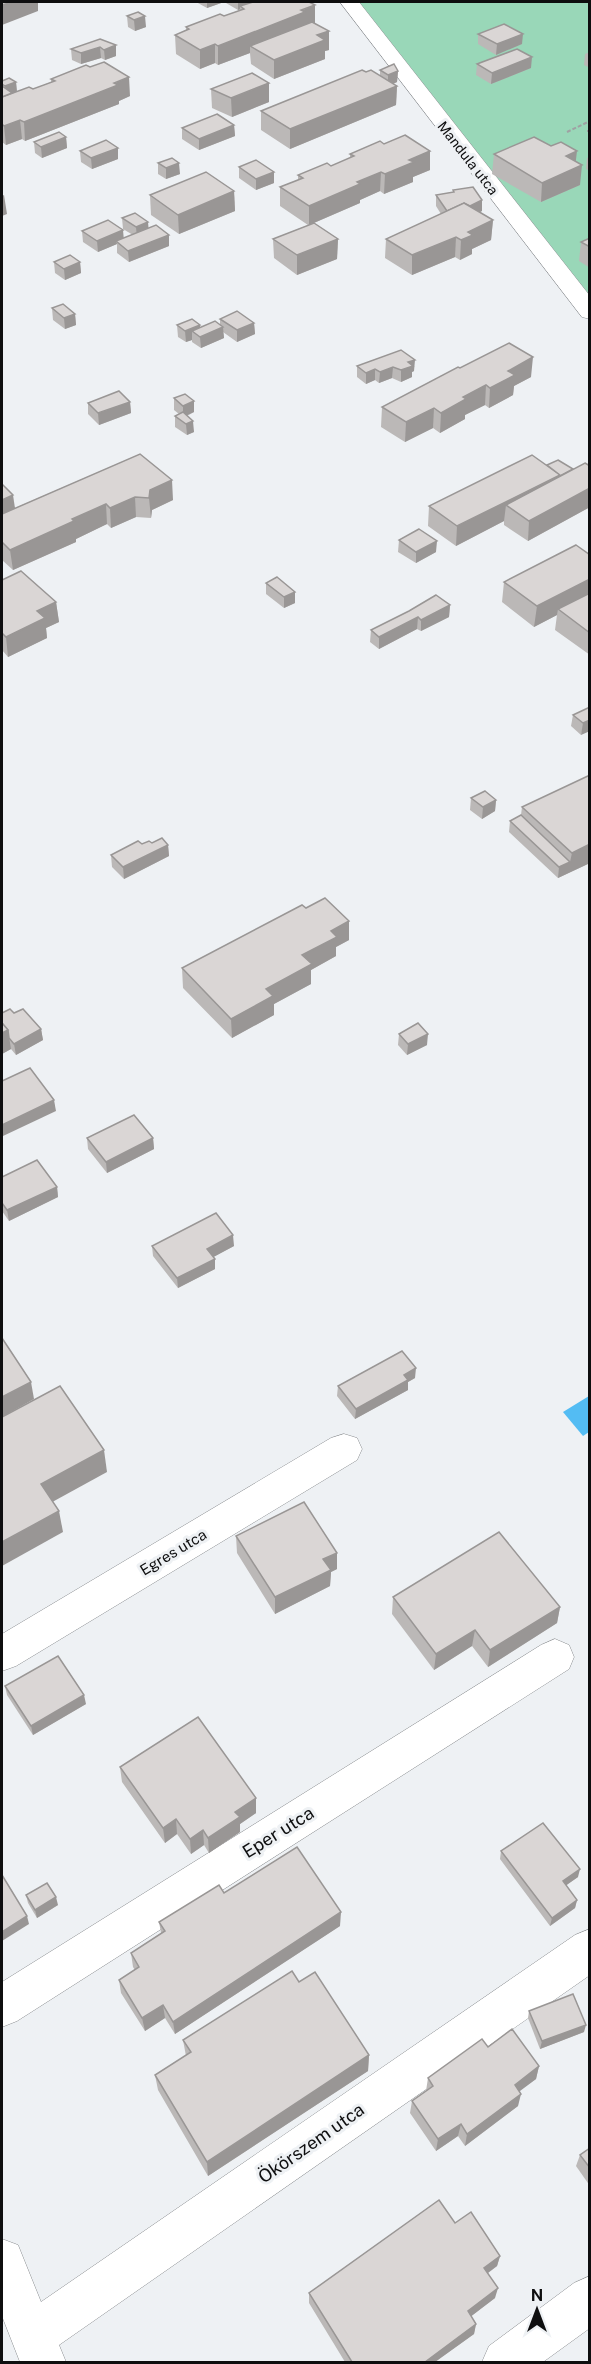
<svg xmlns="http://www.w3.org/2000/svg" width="591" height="2364" font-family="'Public Sans',sans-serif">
  <rect width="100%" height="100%" fill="#eef1f4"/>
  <!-- green -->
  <path fill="#99d7b8" d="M349 2H589V312Z"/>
  <!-- water -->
  <path fill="#53bcf3" d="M589 1396V1432L583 1436 563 1412Z"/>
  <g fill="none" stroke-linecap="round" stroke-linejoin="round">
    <!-- minor casing -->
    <g stroke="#8a8d90" stroke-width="1">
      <g id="minor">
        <path d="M340 2H359L590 296V319L582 317Z"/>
        <path d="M344 1434 357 1438 362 1449 357 1460 16 1666 2 1671V1634L331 1438Z"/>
        <path d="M555 1639 569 1645 574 1657 569 1669 17 2021 2 2027V1982L541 1645Z"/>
        <path d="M590 1929V1975L59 2345 66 2362H20L2 2316V2239L18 2245 41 2302 575 1935Z"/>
        <path d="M590 2276V2328L543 2362H482L489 2346 574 2283Z"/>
      </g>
    </g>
    <!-- path -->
    <g stroke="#9fa1a3" stroke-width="2" stroke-dasharray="4 2" stroke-linecap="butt">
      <path d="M587 131H590"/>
      <path d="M567 132 590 121"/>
    </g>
    <!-- minor -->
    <use href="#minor" fill="#fff" fill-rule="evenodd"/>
  </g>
  <!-- wall -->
  <g fill="#bbb8b7">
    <path d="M196 2H224L207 8Z"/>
    <path d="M226 2H309L315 23 329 50 325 51V59L274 79 251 64 250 53 218 65 215 63 200 69 176 54 175 35 186 30V27L224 16 240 10H238L226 3Z"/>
    <path d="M127 16 146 27 135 31 128 27Z"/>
    <path d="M478 34 522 44 496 55 478 44Z"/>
    <path d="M116 45V56L105 60 101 58 81 64 72 60 71 49Z"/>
    <path d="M590 52V68L584 65 585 54Z"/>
    <path d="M477 64 531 68 491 84 476 75Z"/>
    <path d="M380 70 398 71 397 82 393 84 397 86 396 105 290 149 261 130V111L366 72 380 76Z"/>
    <path d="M51 79 130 96 119 101V104L25 141 22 139 6 145 2 142V81L16 82 17 92 33 89 51 82Z"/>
    <path d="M211 89 269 102 232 117 212 108Z"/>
    <path d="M234 125 235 136 199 150 182 139V128Z"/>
    <path d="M66 137 67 148 42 158 35 153 34 142Z"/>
    <path d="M384 144 430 151V170L413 177V182L384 194 380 191 360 200V203L314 223 338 239 337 259 297 275 274 258 273 239 308 225 280 206V187L298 180V175L331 166 350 158V154Z"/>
    <path d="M80 151 118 159 92 169 81 162Z"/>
    <path d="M494 154 576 162 580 185 541 202 492 174Z"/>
    <path d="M590 157V171L586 169 587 158Z"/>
    <path d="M158 163 180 174 166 179 158 174Z"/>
    <path d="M239 167 274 172V183L256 190 239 178Z"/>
    <path d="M453 190 482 211 479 212 493 220 491 240 472 249V254L460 260 455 257 412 275 385 258 386 239 441 214 436 206V195L453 192Z"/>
    <path d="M234 191 235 211 179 234 151 215 150 195Z"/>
    <path d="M122 218 148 222V229L169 246 129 262 117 253V244L98 252 83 242 82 231 123 239 133 235 123 229Z"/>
    <path d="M590 238V268L579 261 581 242Z"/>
    <path d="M54 262H80L81 273 65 280 55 273Z"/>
    <path d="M52 308 75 314 76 325 65 329 53 320Z"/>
    <path d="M220 319 254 323 255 334 237 342 223 332 224 338 201 348 192 342V340L186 342 178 337 177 325H200V328L220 324Z"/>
    <path d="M401 350 414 371 412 372V377L401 382 392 378 379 383 375 380 366 384 357 377V366Z"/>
    <path d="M460 368 531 377 514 386 513 395 489 408 485 405 465 415V419L440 433 433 428 405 442 381 427 382 407Z"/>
    <path d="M174 398 194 412 187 416 194 432 187 435 175 427V416L179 414 174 410Z"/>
    <path d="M130 402 131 413 99 425 88 414V403Z"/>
    <path d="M140 454 173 500 152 510 151 518 136 517 111 528 107 524 76 539V542L13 570 2 560V484L15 508Z"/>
    <path d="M547 465 573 469 590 466V507L528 541 504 525V521L456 546 428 526 429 506Z"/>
    <path d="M399 540 436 552 416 563 398 552Z"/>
    <path d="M590 555V655L555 630 557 615 534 627 502 602 504 582Z"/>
    <path d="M2 580 56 602 59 622 46 628 47 638 8 657 2 650Z"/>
    <path d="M266 583 295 603 284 608 266 594Z"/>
    <path d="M450 605 449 617 421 631 417 629 379 649 370 642 371 630Z"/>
    <path d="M590 707 581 735 571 726 573 715Z"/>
    <path d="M471 798 496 800 495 811 482 819 470 810Z"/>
    <path d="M522 807 590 863 558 878 509 832 510 821 521 815Z"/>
    <path d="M152 843 168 845 169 856 124 879 112 867 111 855 142 844Z"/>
    <path d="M306 908 349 921V940L336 947V956L311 970V984L274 1004V1015L232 1038 183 988 182 968Z"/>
    <path d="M2 1013H14L41 1029 43 1040 16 1055 11 1049 2 1054Z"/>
    <path d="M399 1034 427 1045 407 1055 398 1045Z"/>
    <path d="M87 1138H153L154 1149 107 1173 88 1149Z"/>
    <path d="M2 1177 57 1187 58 1197 9 1221 2 1211Z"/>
    <path d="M152 1246H234L213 1257 215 1259V1269L178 1288 153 1256Z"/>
    <path d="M415 1378 408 1382V1390L355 1419 337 1396 338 1386Z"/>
    <path d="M236 1536 337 1569 331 1572 330 1586 275 1614 237 1553Z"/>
    <path d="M393 1597 560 1607 557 1623 488 1667 472 1646 434 1670 392 1614Z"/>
    <path d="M5 1686 86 1704 33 1735 7 1695Z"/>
    <path d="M120 1767 256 1798V1813L240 1824V1832L209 1853 204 1845 191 1854 177 1834 165 1843 122 1782Z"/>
    <path d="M501 1851 578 1877 566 1885 577 1900 575 1908 550 1926 500 1859Z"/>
    <path d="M224 1893 340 1926 175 2034 165 2018 145 2031 121 1993 119 1980 135 1970 133 1967 131 1953 161 1933 159 1922Z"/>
    <path d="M26 1895 58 1905 37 1918 28 1903Z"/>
    <path d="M299 1982 369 2055 368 2071 208 2176 158 2090 155 2075 186 2056 183 2040Z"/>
    <path d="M529 2011 584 2032 540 2049 528 2018Z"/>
    <path d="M488 2047 539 2066 536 2079 519 2091 518 2106 465 2146 458 2136 436 2151 410 2113 412 2101 426 2091 428 2078Z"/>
    <path d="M590 2148V2186L576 2166 580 2155Z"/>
    <path d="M455 2223 500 2256 497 2266 488 2273 495 2298 471 2316 476 2324 474 2334 435 2362H345L309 2303V2293Z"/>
  </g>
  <!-- shaded-wall -->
  <g fill="#999695">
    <path d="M12 2H38V11L2 25V5Z"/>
    <path d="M207 2H224L207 8Z"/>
    <path d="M238 2H262L240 6V9L238 10Z"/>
    <path d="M315 5V24L250 46V53L218 65V46Z"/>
    <path d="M145 16 146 27 135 31 134 20Z"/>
    <path d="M329 31V50L325 51V59L274 79V60L317 35Z"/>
    <path d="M523 34 522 44 496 55 497 44Z"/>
    <path d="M215 44V63L200 69V50Z"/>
    <path d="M116 45V56L105 60 104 50Z"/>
    <path d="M100 47 101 58 81 64V53Z"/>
    <path d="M532 57 531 68 491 84 492 73Z"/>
    <path d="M398 71 397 82 388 86V75Z"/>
    <path d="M129 77 130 96 119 101V104L25 141 24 122Z"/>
    <path d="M16 82 17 93 6 96 5 86Z"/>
    <path d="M269 83V102L232 117 231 98Z"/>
    <path d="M397 86 396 105 290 149V129Z"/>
    <path d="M20 120 22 139 6 145 4 126Z"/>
    <path d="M234 125 235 136 199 150V139Z"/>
    <path d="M66 137 67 148 42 158 41 147Z"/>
    <path d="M118 148V159L92 169 91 158Z"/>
    <path d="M430 151V170L413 177V182L384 194 385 174 409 160Z"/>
    <path d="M577 151 575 168 582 165 580 185 541 202 542 183 566 156Z"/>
    <path d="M179 163 180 174 166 179V168Z"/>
    <path d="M274 172V183L256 190V179Z"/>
    <path d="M381 172 380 191 360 200V203L309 225V206L357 182Z"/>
    <path d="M234 191 235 211 179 234 178 215Z"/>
    <path d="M4 195 7 214 2 216V196Z"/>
    <path d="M482 200V211L463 221V209Z"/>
    <path d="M493 220 491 240 472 249V254L460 260 461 240 468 232Z"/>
    <path d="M148 222 149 233 137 238 136 227Z"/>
    <path d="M123 230 124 241H116L117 244 98 252 97 241Z"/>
    <path d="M169 235V246L129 262 128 251Z"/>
    <path d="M456 237 455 257 412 275V255Z"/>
    <path d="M338 239 337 259 297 275V255Z"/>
    <path d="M80 262 81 273 65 280 64 269Z"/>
    <path d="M75 314 76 325 65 329 64 318Z"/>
    <path d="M254 323 255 334 237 342V330Z"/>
    <path d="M200 325V336L192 331V340L186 342 185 331Z"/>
    <path d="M223 327 224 338 201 348 200 337Z"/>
    <path d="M533 357 531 377 514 386 513 395 489 408 490 388 508 371Z"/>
    <path d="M415 360 414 371 412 372V377L401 382V370L408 362Z"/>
    <path d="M393 367 392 378 379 383 380 372Z"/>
    <path d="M375 369V380L366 384V373Z"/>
    <path d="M486 385 485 405 465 415V419L440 433 441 413 463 397Z"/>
    <path d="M194 401V412L183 417V406Z"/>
    <path d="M130 402 131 413 99 425 98 413Z"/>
    <path d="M434 408 433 428 405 442 406 422Z"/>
    <path d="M193 421 194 432 187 435 186 424Z"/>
    <path d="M560 475 558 495 506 505 504 521 456 546 457 526Z"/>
    <path d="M172 480 173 500 152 510 151 518 149 498 150 490Z"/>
    <path d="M590 488V507L528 541 529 521Z"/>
    <path d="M13 495 16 515 2 521V500Z"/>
    <path d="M135 497 136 517 111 528 110 508Z"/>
    <path d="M106 504 107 524 76 539V542L13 570 10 550 72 519Z"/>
    <path d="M437 541 436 552 416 563V552Z"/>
    <path d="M590 579V597L558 609 557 615 534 627 537 606Z"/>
    <path d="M295 592V603L284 608V597Z"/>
    <path d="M56 602 59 622 46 628 47 638 8 657 6 637 37 611Z"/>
    <path d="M450 605 449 617 421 631V620Z"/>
    <path d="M418 617 417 629 379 649V637Z"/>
    <path d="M590 720V731L581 735 583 723Z"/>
    <path d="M496 800 495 811 482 819 483 807Z"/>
    <path d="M590 844V863L558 878 559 867 570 862 572 853Z"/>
    <path d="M168 845 169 856 124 879 123 867Z"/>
    <path d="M349 921V940L336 947V956L311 970V984L274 1004V1015L232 1038 231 1019 331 931Z"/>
    <path d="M41 1029 43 1040 16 1055 14 1044Z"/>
    <path d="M8 1030 11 1049 2 1054V1033Z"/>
    <path d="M428 1034 427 1045 407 1055 408 1044Z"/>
    <path d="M54 1100 56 1111 3 1136 2 1125Z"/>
    <path d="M153 1138 154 1149 107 1173 106 1162Z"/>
    <path d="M57 1187 58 1197 9 1221 7 1210Z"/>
    <path d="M233 1235 234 1246 208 1260 207 1249Z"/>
    <path d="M215 1259V1269L178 1288 177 1278Z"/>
    <path d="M416 1368 415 1378 408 1382V1390L355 1419 356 1409 404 1375Z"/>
    <path d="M31 1382 34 1399 2 1417V1397Z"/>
    <path d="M104 1450 107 1472 45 1506 41 1484Z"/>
    <path d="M59 1511 63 1532 2 1566V1542Z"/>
    <path d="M337 1553V1569L331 1572 330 1586 275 1614V1597L323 1559Z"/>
    <path d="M560 1607 557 1623 488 1667 490 1650Z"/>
    <path d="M475 1630 472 1646 434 1670 436 1654Z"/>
    <path d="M84 1695 86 1704 33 1735 31 1726Z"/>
    <path d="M256 1798V1813L240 1824V1832L209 1853 208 1838 235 1812Z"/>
    <path d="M176 1819 177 1834 165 1843 163 1828Z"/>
    <path d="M203 1830 204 1845 191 1854 190 1839Z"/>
    <path d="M580 1869 578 1877 561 1889 563 1881Z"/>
    <path d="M56 1897 58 1905 37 1918 35 1910Z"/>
    <path d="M577 1900 575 1908 550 1926 552 1918Z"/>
    <path d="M341 1912 340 1926 175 2034 173 2022Z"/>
    <path d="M27 1916 29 1924 2 1941V1932Z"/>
    <path d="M163 2005 165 2018 145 2031 142 2018Z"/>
    <path d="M586 2025 584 2032 540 2049 542 2041Z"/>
    <path d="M369 2055 368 2071 208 2176 207 2162Z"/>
    <path d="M539 2066 536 2079 512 2097 515 2085Z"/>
    <path d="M521 2094 518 2106 465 2146 467 2134Z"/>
    <path d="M461 2124 458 2136 436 2151 438 2139Z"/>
    <path d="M500 2256 497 2266 481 2278 484 2268Z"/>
    <path d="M498 2288 495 2298 465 2321 468 2311Z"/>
    <path d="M476 2324 474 2334 435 2362H425Z"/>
  </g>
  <!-- building -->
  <g fill="#dad6d5" stroke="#999695" stroke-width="1.5">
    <path d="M2 2H12L2 5Z"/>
    <path d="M253 2H309L315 5 301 10 305 12 218 46 215 44 200 50 175 35 189 29 186 27 220 14 224 16 244 9 240 6Z"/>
    <path d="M138 12 145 16 134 20 127 16Z"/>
    <path d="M312 22 329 31 317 35 325 40 274 60 250 46Z"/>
    <path d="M504 24 523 34 497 44 478 34Z"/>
    <path d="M100 39 116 45 104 50 100 47 81 53 71 49Z"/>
    <path d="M517 49 532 57 492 73 477 64Z"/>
    <path d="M104 62 129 77 114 83 118 85 24 122 20 120 4 126 2 124V97L29 87 33 89 55 81 51 79 86 65 90 67Z"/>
    <path d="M394 64 398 71 388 75 380 70Z"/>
    <path d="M362 70 366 72 371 70 397 86 290 129 261 111Z"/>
    <path d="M252 73 269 83 231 98 211 89Z"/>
    <path d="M9 78 16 82 5 86 2 84V81Z"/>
    <path d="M2 86 12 93 2 97Z"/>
    <path d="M217 114 234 125 199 139 182 128Z"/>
    <path d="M59 132 66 137 41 147 34 142Z"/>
    <path d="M405 135 430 151 409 160 414 162 385 174 381 172 357 182 360 184 309 206 280 187 303 178 298 175 327 163 331 166 354 156 350 154 380 141 384 144Z"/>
    <path d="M534 137 551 146 561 142 577 151 566 156 582 165 542 183 494 154Z"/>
    <path d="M106 140 118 148 91 158 80 151Z"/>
    <path d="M172 158 179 163 166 168 158 163Z"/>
    <path d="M256 160 274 172 256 179 239 167Z"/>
    <path d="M206 172 234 191 178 215 150 195Z"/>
    <path d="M473 187 482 200 470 206 464 203 447 211 436 195 454 192 453 190Z"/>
    <path d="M464 203 493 220 468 232 473 235 461 240 456 237 412 255 386 239Z"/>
    <path d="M135 213 148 222 136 227 122 218Z"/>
    <path d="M108 220 123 230 97 241 82 231Z"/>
    <path d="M314 223 338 239 297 255 273 239Z"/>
    <path d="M156 225 169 235 128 251 116 241Z"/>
    <path d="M590 238V247L581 242Z"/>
    <path d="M70 255 80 262 64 269 54 262Z"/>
    <path d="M63 304 75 314 64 318 52 308Z"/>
    <path d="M237 311 254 323 237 330 220 319Z"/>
    <path d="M192 319 200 325 185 331 177 325Z"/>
    <path d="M215 321 223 327 200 337 192 331Z"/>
    <path d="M509 343 533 357 508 371 515 375 490 388 486 385 463 397 466 399 441 413 434 408 406 422 382 407 458 367 460 368Z"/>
    <path d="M401 350 415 360 408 362 413 366 401 370 393 367 380 372 375 369 366 373 357 366Z"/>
    <path d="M119 391 130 402 98 413 88 403Z"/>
    <path d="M185 394 194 401 183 406 174 398Z"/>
    <path d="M183 412 193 421 186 424 175 416Z"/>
    <path d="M140 454 172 480 150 490 149 498 135 497 110 508 106 504 72 519 74 521 10 550 2 542V514Z"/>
    <path d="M532 455 560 475 457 526 429 506Z"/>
    <path d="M558 460 573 469 560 476V475L547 465Z"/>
    <path d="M585 463 590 466V488L529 521 506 505Z"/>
    <path d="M2 484 13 495 2 500Z"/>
    <path d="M419 529 437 541 416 552 399 540Z"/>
    <path d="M576 545 590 555V579L537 606 504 582Z"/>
    <path d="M21 571 56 602 37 611 45 618 6 637 2 633V580Z"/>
    <path d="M277 577 295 592 284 597 266 583Z"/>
    <path d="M590 593V633L558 609Z"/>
    <path d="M436 595 450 605 421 620 418 617 379 637 371 630 409 611Z"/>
    <path d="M590 707V720L583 723 573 715Z"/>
    <path d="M590 775V844L572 853 522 807Z"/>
    <path d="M485 791 496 800 483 807 471 798Z"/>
    <path d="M521 815 570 862 559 867 510 821Z"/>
    <path d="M162 838 168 845 123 867 111 855 138 841 142 844 149 841 152 843Z"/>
    <path d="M325 898 349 921 331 931 337 937 302 955 312 964 266 989 273 996 231 1019 182 968 302 905 306 908Z"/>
    <path d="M10 1009 14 1013 23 1009 41 1029 14 1044 9 1038 8 1030 2 1023V1013Z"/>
    <path d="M2 1023 8 1030 2 1033Z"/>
    <path d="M418 1023 428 1034 408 1044 399 1034Z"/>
    <path d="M30 1068 54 1100 2 1125V1081Z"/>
    <path d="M134 1115 153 1138 106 1162 87 1138Z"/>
    <path d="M37 1160 57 1187 7 1210 2 1203V1177Z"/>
    <path d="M216 1213 233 1235 207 1249 215 1259 177 1278 152 1246Z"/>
    <path d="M2 1338 31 1382 2 1397Z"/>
    <path d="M402 1351 416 1368 404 1375 408 1380 356 1409 338 1386Z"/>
    <path d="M60 1386 104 1450 41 1484 59 1511 2 1542V1417Z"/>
    <path d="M304 1502 337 1553 323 1559 331 1570 275 1597 236 1536Z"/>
    <path d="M499 1532 560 1607 490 1650 475 1630 436 1654 393 1597Z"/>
    <path d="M58 1656 84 1695 31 1726 5 1686Z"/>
    <path d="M198 1717 256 1798 235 1812 240 1817 208 1838 203 1830 190 1839 176 1819 163 1828 120 1767Z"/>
    <path d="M543 1823 580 1869 563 1881 577 1900 552 1918 501 1851Z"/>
    <path d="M297 1847 341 1912 173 2022 163 2005 142 2018 119 1980 139 1967 131 1953 165 1931 159 1922 219 1885 224 1893Z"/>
    <path d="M2 1875 27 1916 2 1932Z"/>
    <path d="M47 1883 56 1897 35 1910 26 1895Z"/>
    <path d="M292 1971 299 1982 315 1972 369 2055 207 2162 155 2075 191 2052 183 2040Z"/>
    <path d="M573 1994 586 2025 542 2041 529 2011Z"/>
    <path d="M512 2029 539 2066 515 2085 521 2094 467 2134 461 2124 438 2139 412 2101 433 2086 428 2078 482 2039 488 2047Z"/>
    <path d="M590 2148V2168L580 2155Z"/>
    <path d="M439 2200 455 2223 471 2212 500 2256 484 2268 498 2288 468 2311 476 2324 425 2362H352L309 2293Z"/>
  </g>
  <g text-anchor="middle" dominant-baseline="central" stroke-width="6" stroke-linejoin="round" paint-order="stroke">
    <!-- far-street labels -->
    <g font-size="14" fill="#0e0e0f" stroke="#eef1f4">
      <text transform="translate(468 158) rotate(52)">Mandula utca</text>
    </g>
    <!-- street labels -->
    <g font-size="15" fill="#0e0e0f" stroke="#eef1f4">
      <text transform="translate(173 1552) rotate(-31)">Egres utca</text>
    </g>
    <!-- near-street labels -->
    <g font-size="18" fill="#0e0e0f" stroke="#eef1f4">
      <text transform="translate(278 1832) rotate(-32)">Eper utca</text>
      <text transform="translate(311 2143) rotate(-35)">Ökörszem utca</text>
    </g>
  </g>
  <!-- border -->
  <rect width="591" height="2364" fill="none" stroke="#0e0e0f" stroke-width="6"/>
  <!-- north arrow -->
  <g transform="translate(537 2310)" stroke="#eef1f4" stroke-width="4.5" paint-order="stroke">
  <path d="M0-4.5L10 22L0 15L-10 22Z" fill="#0e0e0f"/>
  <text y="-9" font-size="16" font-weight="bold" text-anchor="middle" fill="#0e0e0f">N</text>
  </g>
</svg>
